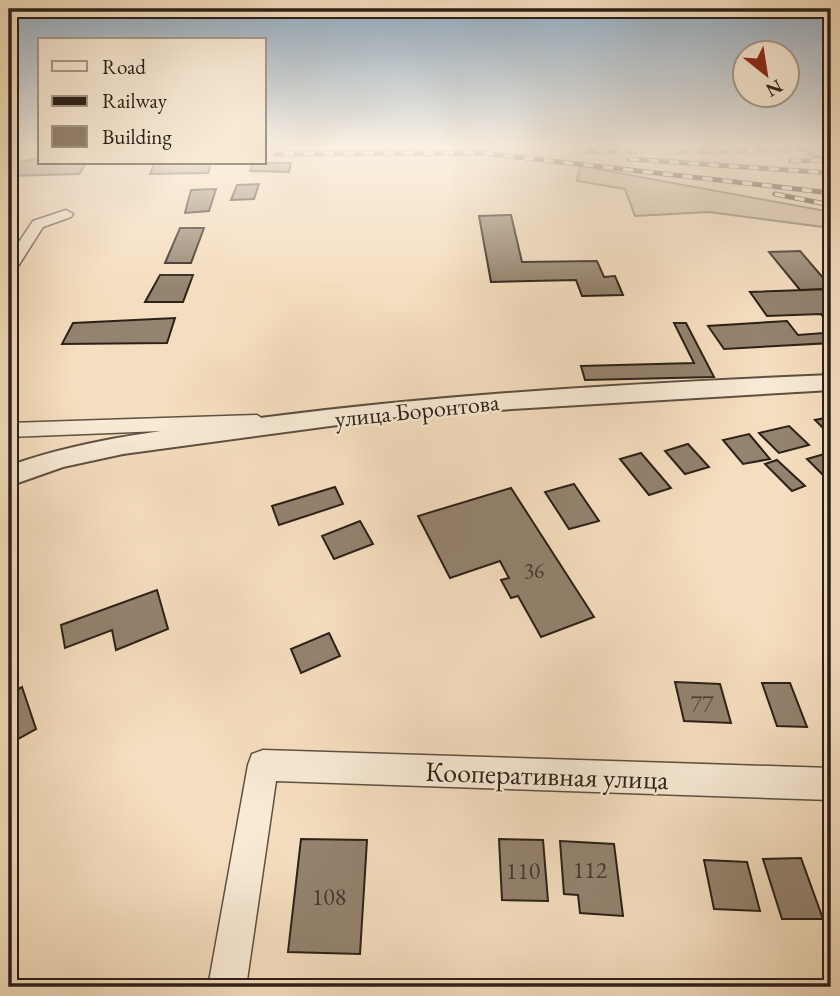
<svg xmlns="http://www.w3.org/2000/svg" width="840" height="996" font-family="'EB Garamond',serif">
  <rect width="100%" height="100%" fill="#f5debf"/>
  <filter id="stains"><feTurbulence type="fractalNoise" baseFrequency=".00286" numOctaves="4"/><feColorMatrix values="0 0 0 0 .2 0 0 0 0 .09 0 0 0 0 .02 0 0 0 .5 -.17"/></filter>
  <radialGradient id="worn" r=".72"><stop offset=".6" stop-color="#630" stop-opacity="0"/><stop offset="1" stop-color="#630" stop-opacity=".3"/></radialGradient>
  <!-- green -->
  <path fill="#d3bea3" stroke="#7f705e" stroke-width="2" d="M580 166 831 212V228L709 212 635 216 625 189 577 181Z"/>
  <!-- building -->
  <g fill="#94836f" stroke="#2b2118" stroke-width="2">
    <path d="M828 150 831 157H814L806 151Z"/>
    <path d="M40 158V163H86L79 174 9 176V164Z"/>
    <path d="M211 163 208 173 150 174 154 164Z"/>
    <path d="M253 163H291L289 172 250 171Z"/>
    <path d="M259 184 254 199 231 200 237 185Z"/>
    <path d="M216 189 209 211 185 213 191 190Z"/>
    <path d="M511 215 522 262 597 261 604 277 615 276 623 295 582 296 576 280 491 282 479 216Z"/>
    <path d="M180 228H204L191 263H165Z"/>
    <path d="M800 251 831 287V289L800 290 769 252Z"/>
    <path d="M160 275H193L183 302H145Z"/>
    <path d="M831 289V326L821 314 767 316 750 292Z"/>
    <path d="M175 318 167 343 62 344 73 323Z"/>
    <path d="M787 321 798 335 824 333 831 343 724 349 708 326Z"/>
    <path d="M674 323H686L714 377 585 380 581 366 694 363Z"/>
    <path d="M831 417V436L815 420Z"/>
    <path d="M789 426 809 445 779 453 759 433Z"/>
    <path d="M749 434 770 459 743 464 723 440Z"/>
    <path d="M688 444 709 467 685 474 665 451Z"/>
    <path d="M831 452V483L807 459Z"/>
    <path d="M641 453 671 488 649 495 620 459Z"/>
    <path d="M777 460 805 486 792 491 765 464Z"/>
    <path d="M574 484 599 521 569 529 545 492Z"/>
    <path d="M335 487 343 504 279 525 272 506Z"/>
    <path d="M511 488 594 617 541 637 518 596 511 598 501 580 509 578 500 561 450 578 418 516Z"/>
    <path d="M360 521 373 544 334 559 322 536Z"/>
    <path d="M157 590 168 629 116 650 112 630 65 648 61 625Z"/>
    <path d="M329 633 340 656 301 673 291 649Z"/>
    <path d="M675 682 720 684 731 723 684 721Z"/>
    <path d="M762 683H790L807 727 777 726Z"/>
    <path d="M22 687 36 729 9 744V694Z"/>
    <path d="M301 839 367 840 360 954 288 952Z"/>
    <path d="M499 839 543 840 548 901 502 900Z"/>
    <path d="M560 841 614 844 623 916 580 913 578 895 564 894Z"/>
    <path d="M801 858 823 919H782L763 859Z"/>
    <path d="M704 860 747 862 760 911 714 909Z"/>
  </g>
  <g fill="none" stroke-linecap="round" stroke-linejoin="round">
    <!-- minor casing -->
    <g stroke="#5e5042" stroke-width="3">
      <g id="minor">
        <path d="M66 210 73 214 71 217 43 227 15 271 9 273V257L33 221Z"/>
        <path d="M257 415 267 422 264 427 9 437V423Z"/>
        <path d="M263 750 831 768V800L276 781 246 987H208L248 765 252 754Z"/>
      </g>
    </g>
    <!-- tertiary casing -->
    <g stroke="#5e5042" stroke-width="4">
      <path id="tertiary" d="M831 375V390L412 415 123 454 63 467 9 486V466C93 436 180 429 268 417 455 393 643 383 831 375Z"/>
    </g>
    <!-- minor -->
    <use href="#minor" fill="#f8ead5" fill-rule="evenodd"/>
    <!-- tertiary -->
    <use href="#tertiary" fill="#f8ead5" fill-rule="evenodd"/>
    <!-- rail casing -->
    <g stroke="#2b2118" stroke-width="5">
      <g id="rail">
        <path d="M577 151 640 152"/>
        <path d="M668 152 831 149"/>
        <path d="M264 154 482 153 831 193"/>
        <path d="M629 159 831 173"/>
        <path d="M791 161 831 160"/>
        <path d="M775 194 831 205"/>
      </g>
    </g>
    <!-- rail -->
    <use href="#rail" stroke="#f8ead5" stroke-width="3.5" stroke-dasharray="10" stroke-linecap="butt"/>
  </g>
  <!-- sky -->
  <linearGradient id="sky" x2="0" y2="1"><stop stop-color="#91abc1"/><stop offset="0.51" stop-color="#faf0e2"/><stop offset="1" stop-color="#faf0e2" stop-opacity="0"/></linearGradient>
  <rect width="840" height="288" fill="url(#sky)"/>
  <g text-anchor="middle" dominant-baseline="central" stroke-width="5" stroke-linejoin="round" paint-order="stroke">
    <!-- number labels -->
    <g font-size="21" fill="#453a2e">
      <text x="534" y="570">36</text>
    </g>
    <!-- street labels -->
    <g font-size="24" fill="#2b2118" stroke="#f8ead5">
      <text transform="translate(417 410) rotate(-6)">улица Боронтова</text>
    </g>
    <!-- near-number labels -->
    <g font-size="24" fill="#453a2e">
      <text x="702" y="703">77</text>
      <text x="590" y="869">112</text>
      <text x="523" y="870">110</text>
      <text x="329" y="896">108</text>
    </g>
    <!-- near-street labels -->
    <g font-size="28" fill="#2b2118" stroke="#f8ead5">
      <text transform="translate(547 775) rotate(2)">Кооперативная улица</text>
    </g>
  </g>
  <!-- margin -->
  <rect width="840" height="996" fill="none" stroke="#f5debf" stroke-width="35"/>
  <rect x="10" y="10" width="819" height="975" fill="none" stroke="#2b2118" stroke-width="3.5"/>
  <rect x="18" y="18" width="805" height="961" fill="none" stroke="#2b2118" stroke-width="2"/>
  <!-- legend -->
  <rect x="38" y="38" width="228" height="126" fill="#f8ead5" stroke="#a69a89" stroke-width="2"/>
  <rect x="52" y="61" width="35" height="10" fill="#f8ead5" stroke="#a69a89" stroke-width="2"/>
  <text x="102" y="74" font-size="21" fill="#2b2118">Road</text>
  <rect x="52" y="96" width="35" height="10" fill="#2b2118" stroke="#a69a89" stroke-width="2"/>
  <text x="102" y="108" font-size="21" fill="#2b2118">Railway</text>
  <rect x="52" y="126" width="35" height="21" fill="#94836f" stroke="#a69a89" stroke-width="2"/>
  <text x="102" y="144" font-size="21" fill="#2b2118">Building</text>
  <!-- north arrow -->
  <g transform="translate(766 74) rotate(150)"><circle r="33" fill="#f8ead5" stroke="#a69a89" stroke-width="2"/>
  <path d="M0-5L12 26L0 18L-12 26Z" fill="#8f2418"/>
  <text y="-10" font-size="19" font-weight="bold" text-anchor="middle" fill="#2b2118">N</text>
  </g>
  <rect width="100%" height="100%" filter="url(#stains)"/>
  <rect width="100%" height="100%" fill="url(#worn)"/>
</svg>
